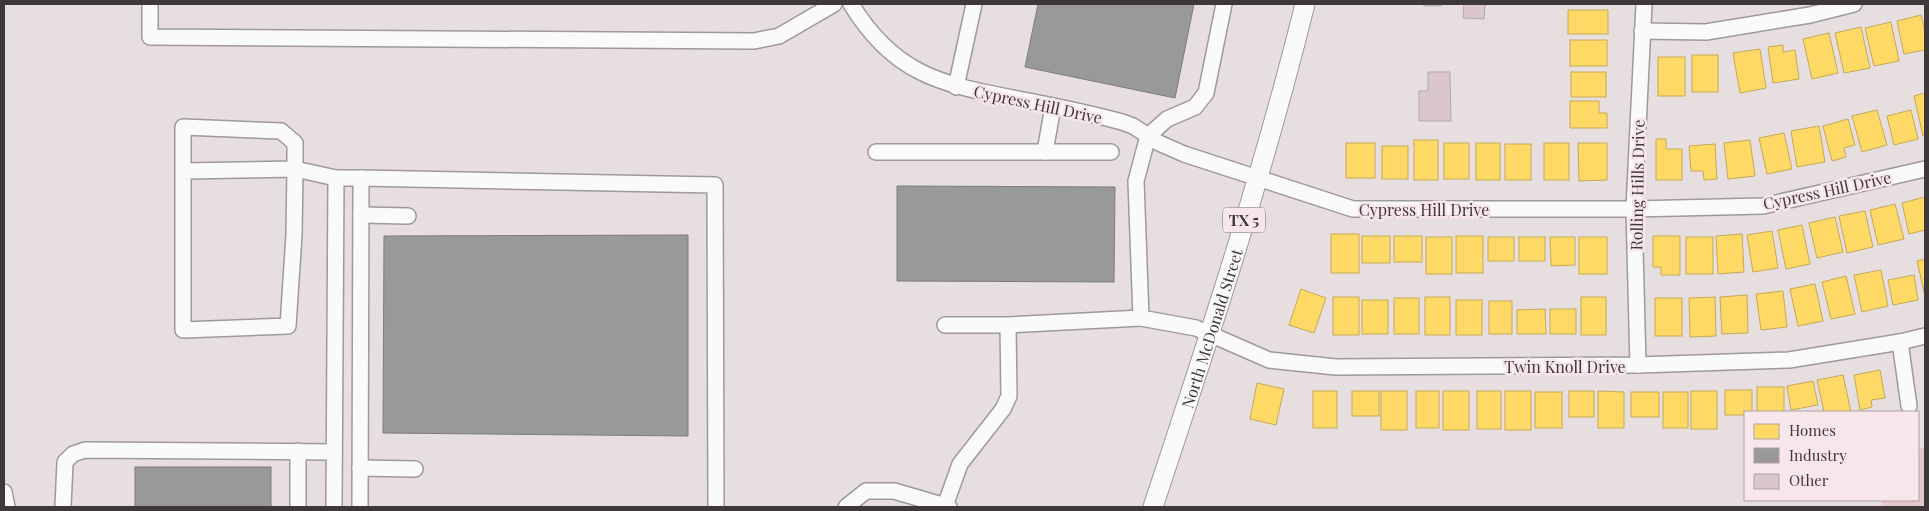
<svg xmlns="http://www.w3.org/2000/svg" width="1929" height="511" font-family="'Playfair Display',serif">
  <rect width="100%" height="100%" fill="#e6dedf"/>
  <!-- green -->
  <path fill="#e5c7cd" d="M1925 447V507H1881L1882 500H1918V450Z"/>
  <!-- homes -->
  <g fill="#ffd966" stroke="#c5a958">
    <rect x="1568" y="10" width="40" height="24"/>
    <path d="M1921 15 1925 31V50L1904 54 1897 21Z"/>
    <path d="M1891 22 1899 61 1874 66 1865 28Z"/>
    <path d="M1861 27 1870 68 1844 73 1835 33Z"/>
    <path d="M1829 33 1838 73 1812 79 1803 39Z"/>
    <rect x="1570" y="40" width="37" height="26"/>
    <path d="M1783 45V52L1795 50 1799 79 1773 83 1768 47Z"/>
    <path d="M1760 49 1766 88 1740 93 1733 53Z"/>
    <rect x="1692" y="55" width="26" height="37"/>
    <rect x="1658" y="57" width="27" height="39"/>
    <rect x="1571" y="72" width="35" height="25"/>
    <path d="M1925 93V135L1923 136 1914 96Z"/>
    <path d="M1570 101H1599V113H1607V128H1570Z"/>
    <path d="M1877 110 1887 145 1862 152 1852 116Z"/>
    <path d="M1911 110 1918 139 1894 145 1887 116Z"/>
    <path d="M1848 119 1855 145 1844 148 1846 157 1832 161 1823 126Z"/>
    <path d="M1819 126 1825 162 1797 167 1791 131Z"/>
    <path d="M1784 133 1792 169 1767 174 1759 138Z"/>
    <path d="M1656 139H1666V149H1682V180H1656Z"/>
    <rect x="1414" y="140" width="24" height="40"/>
    <path d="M1750 140 1755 176 1728 179 1724 143Z"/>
    <rect x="1346" y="143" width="29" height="35"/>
    <rect x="1444" y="143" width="25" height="36"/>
    <rect x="1476" y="143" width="24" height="37"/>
    <rect x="1544" y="143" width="25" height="37"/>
    <path d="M1578 143H1607V180L1579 181Z"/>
    <rect x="1505" y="144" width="26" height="36"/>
    <path d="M1715 144 1717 179 1704 180 1703 171H1691L1689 146Z"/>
    <rect x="1382" y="146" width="26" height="33"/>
    <path d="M1925 197V230L1909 234 1902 203Z"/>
    <path d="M1895 204 1904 239 1878 245 1870 210Z"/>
    <path d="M1865 211 1873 247 1847 253 1839 216Z"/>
    <path d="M1835 217 1843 252 1817 258 1809 223Z"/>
    <path d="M1802 225 1810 264 1786 269 1778 230Z"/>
    <path d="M1772 231 1778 268 1753 272 1747 235Z"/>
    <rect x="1331" y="234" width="28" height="39"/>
    <path d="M1742 234 1744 272 1718 274 1716 236Z"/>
    <rect x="1362" y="236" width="28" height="27"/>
    <rect x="1394" y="236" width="28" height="26"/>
    <rect x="1456" y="236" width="27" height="37"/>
    <path d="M1653 236H1680V275H1661V267H1653Z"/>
    <rect x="1426" y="237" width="26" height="37"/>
    <rect x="1488" y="237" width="26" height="24"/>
    <rect x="1519" y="237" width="26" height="24"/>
    <path d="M1550 237H1575V265L1551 266Z"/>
    <rect x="1579" y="237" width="28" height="37"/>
    <rect x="1686" y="237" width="27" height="37"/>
    <path d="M1925 259V296L1917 261Z"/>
    <path d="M1881 270 1888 306 1862 312 1854 275Z"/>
    <path d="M1914 275 1918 300 1893 305 1888 280Z"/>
    <path d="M1846 276 1855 314 1831 319 1822 282Z"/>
    <path d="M1815 284 1823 321 1798 326 1790 289Z"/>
    <path d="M1301 289 1326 298 1314 333 1289 325Z"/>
    <path d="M1783 291 1787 327 1761 330 1756 294Z"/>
    <path d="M1747 295 1748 333 1722 334 1720 297Z"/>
    <rect x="1333" y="297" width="26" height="38"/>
    <rect x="1425" y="297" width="25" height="38"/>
    <rect x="1581" y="297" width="25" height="38"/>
    <path d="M1715 297 1716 336 1690 337 1689 298Z"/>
    <rect x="1394" y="298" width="25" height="36"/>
    <rect x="1655" y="298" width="27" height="38"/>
    <rect x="1362" y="300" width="26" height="34"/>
    <rect x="1456" y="300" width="26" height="35"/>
    <rect x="1489" y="301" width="23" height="33"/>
    <path d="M1545 309 1546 334H1517V310Z"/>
    <rect x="1550" y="309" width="26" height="25"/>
    <path d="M1880 370 1885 398 1871 400 1872 407 1860 410 1854 375Z"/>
    <path d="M1843 375 1851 412H1824L1817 380Z"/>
    <path d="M1813 381 1818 405 1791 410 1787 386Z"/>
    <path d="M1257 383 1284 389 1276 425 1250 419Z"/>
    <rect x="1757" y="387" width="27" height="25"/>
    <path d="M1725 390H1752V412H1745V415H1725Z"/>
    <rect x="1313" y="391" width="24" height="37"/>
    <rect x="1352" y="391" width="27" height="25"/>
    <rect x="1381" y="391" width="26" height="39"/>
    <rect x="1416" y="391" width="23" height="37"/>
    <rect x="1443" y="391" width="26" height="39"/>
    <rect x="1477" y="391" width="24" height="38"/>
    <rect x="1505" y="391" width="26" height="39"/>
    <rect x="1569" y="391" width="25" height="26"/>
    <path d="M1598 391 1624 392V428H1598Z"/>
    <rect x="1691" y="391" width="26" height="38"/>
    <rect x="1535" y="392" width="27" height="36"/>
    <rect x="1631" y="392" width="28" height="25"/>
    <rect x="1663" y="392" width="25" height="36"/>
  </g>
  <!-- industry -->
  <g fill="#999" stroke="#7e7c7c">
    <path d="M1038 4H1194L1175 98 1025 67Z"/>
    <path d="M897 186 1115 187 1114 282 897 281Z"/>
    <path d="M688 235V436L383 433 384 236Z"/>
    <rect x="135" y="467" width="136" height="40"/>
  </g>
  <!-- building -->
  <g fill="#d9c7cb" stroke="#b1abac">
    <rect x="1424" y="4" width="17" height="2"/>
    <path d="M1464 4H1485L1484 19 1463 18Z"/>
    <path d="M1428 72H1450L1451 121H1419V91H1428Z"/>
  </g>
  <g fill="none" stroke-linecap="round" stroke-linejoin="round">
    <!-- minor casing -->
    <g stroke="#9f999a" stroke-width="18">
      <g id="minor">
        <path d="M150 4V37L754 41 779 36 834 4"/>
        <path d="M851 4C893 73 939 84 1013 98 1050 105 1086 112 1122 122L1133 126 1159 143 1184 154 1353 209H1634L1763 206 1925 169"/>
        <path d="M1224 4 1206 93 1195 107 1167 119 1148 136 1136 181 1141 318 1196 328 1269 360 1336 367 1638 365 1789 360 1900 342 1925 336"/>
        <path d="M1642 31 1706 32 1810 15 1854 4"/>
        <path d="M956 87 974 4"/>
        <path d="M876 152H1111"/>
        <path d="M1045 152 1053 106"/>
        <path d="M183 171 295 169 294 235 288 326 183 330V127L281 131 295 143V169L336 178"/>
        <path d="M361 215 408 216"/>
        <path d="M945 325H1008L1141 318"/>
        <path d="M1900 342 1909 406"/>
        <path d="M1638 365 1634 209 1644 4"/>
        <path d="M360 468 415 469"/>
        <path d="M4 492 7 507"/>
        <path d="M945 506 960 464 1003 409 1009 396 1008 325"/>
        <path d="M63 507 65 462 73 454 85 450 334 452"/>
        <path d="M298 507V451"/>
        <path d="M334 507 336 178H361L715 185 716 507"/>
        <path d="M360 507 361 178"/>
        <path d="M846 507 866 491H894L949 507"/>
      </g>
    </g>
    <!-- major casing -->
    <g stroke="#9f999a" stroke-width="21">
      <g id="major">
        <path id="s1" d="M1153 507C1208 341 1263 174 1305 4"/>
      </g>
    </g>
    <!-- minor -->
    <use href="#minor" stroke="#fbfafa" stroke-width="15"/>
    <!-- major -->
    <use href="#major" stroke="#fbfafa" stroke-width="19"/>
  </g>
  <g text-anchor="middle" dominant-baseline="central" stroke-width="5" stroke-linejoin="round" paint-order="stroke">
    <!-- shield labels -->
    <rect fill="#f7e7ea" stroke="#766c6e" stroke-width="1" x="1223" y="207.5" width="42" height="25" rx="4"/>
    <g font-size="15" font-weight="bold" fill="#3e3839">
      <text x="1244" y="220">TX 5</text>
    </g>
    <!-- street labels -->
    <g font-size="16" fill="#3e3839" stroke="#f7e7ea">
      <text transform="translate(1038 104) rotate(12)">Cypress Hill Drive</text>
      <text transform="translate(1637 185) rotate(-89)">Rolling Hills Drive</text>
      <text transform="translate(1827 190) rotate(-12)">Cypress Hill Drive</text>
      <text x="1424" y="209">Cypress Hill Drive</text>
      <text stroke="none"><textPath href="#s1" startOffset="188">North McDonald Street</textPath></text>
      <text x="1565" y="366">Twin Knoll Drive</text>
    </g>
  </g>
  <!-- border -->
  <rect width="1929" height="511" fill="none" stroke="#3e3839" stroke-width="10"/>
  <!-- legend -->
  <rect x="1744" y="411" width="175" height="90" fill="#f7e7ea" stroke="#ada1a3"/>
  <rect x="1754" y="424" width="25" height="15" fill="#ffd966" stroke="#ada1a3"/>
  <text x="1789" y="436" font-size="15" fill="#3e3839">Homes</text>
  <rect x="1754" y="448" width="25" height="15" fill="#999999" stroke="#ada1a3"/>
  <text x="1789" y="461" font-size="15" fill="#3e3839">Industry</text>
  <rect x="1754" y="474" width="25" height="15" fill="#d9c7cb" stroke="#ada1a3"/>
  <text x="1789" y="486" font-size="15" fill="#3e3839">Other</text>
</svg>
